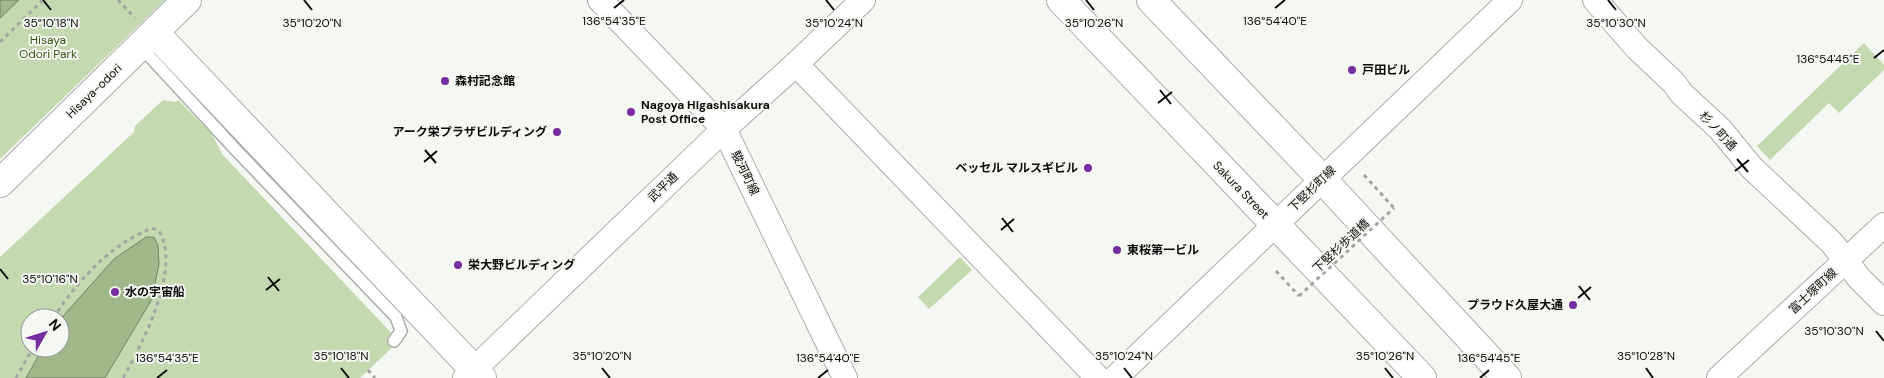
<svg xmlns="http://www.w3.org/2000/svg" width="1884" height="378" font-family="'DM Sans','Noto Sans JP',sans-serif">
  <rect width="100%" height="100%" fill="#f5f7f3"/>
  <!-- green -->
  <g fill="#c5d9b1" fill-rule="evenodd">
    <path d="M0 0H165L0 159Z"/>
    <path d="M1864 43 1884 65V70L1839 113 1829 103 1770 160 1757 146Z"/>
    <path d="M163 100 176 102 178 100 212 134 222 154 399 341 360 378H0V257L134 132 135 126ZM30 318H60V348H30Z"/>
    <path d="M960 257 972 270 929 309 918 297Z"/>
  </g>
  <!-- water -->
  <g fill="#a0b789" stroke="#738363">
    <path d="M0 0H19L0 18Z"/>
    <path d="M146 237H154L158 245 159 264 152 299 105 378H26L43 348H60V322L64 315 114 259Z"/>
  </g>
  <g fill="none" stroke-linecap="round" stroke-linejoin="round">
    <!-- service casing -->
    <g stroke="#abada9" stroke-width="14">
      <path id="service" d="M140 46 235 149 396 317 401 331 394 341"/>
    </g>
    <!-- minor casing -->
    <g stroke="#abada9" stroke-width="26">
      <g id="minor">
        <path d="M600 0 724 129 845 378"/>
        <path d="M1595 0 1637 48 1673 82 1682 94 1720 129 1752 168 1832 243 1859 278 1884 303"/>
        <path d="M796 64 1098 378"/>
        <path d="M465 378 724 129 796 64 863 0"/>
        <path d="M1115 378 1510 0"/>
        <path d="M1719 378 1884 225"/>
      </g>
    </g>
    <!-- tertiary casing -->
    <g stroke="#abada9" stroke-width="30">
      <g id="tertiary">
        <path d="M154 32 482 378"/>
        <path d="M0 183 187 0"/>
      </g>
    </g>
    <!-- trunk casing -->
    <g stroke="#abada9" stroke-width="30">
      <g id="trunk">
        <path d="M1061 0 1422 378"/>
        <path d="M1151 0 1322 179 1507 378"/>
      </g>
    </g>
    <!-- path -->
    <g stroke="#a4a5a2" stroke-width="3" stroke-dasharray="4 4" stroke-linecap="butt">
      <path d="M118 0 135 18"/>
      <path d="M0 42 43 0"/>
      <path d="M1364 175 1394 208"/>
      <path d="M1276 271 1299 296"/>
      <path d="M53 318C79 280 108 246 152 228L159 231C182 269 142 344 123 378"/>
      <path d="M368 370 375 378"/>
      <path d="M16 378 33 348"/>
    </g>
    <!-- service -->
    <use href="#service" stroke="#fff" stroke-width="11"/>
    <!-- minor -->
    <use href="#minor" stroke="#fff" stroke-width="24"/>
    <!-- tertiary -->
    <use href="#tertiary" stroke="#fff" stroke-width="28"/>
    <!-- trunk -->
    <use href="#trunk" stroke="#fff" stroke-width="28"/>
    <!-- path-bridge -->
    <path stroke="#a4a5a2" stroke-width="3" stroke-dasharray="4 4" stroke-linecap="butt" d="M1299 296 1394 208"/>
  </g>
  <!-- ticks -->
  <path fill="none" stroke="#0b0b0a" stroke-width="2" d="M43 0 51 10M304 0 312 10M826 0 834 10M1086 0 1094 10M1608 0 1616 10M614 8 624 0M1275 8 1285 0M1874 58 1884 50M1160 90 1171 104M1158 103 1172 92M425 150 436 163M1737 159 1748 172M424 162 437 151M1735 171 1749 160M1002 218 1013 232M1001 230 1014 219M0 269 8 279M268 277 279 291M1579 286 1590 300M266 290 280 279M1578 298 1591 287M1876 331 1884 341M341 368 349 378M602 368 610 378M1124 368 1132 378M1385 368 1393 378M1646 368 1653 378M157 378 167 370M818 378 828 370M1480 378 1489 370"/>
  <!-- markers -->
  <g fill="#752da0" stroke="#f5f7f3" stroke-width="2">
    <circle cx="1352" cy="70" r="5"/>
    <circle cx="445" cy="81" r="5"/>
    <circle cx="631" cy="112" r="5"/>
    <circle cx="557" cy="132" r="5"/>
    <circle cx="1088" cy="168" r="5"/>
    <circle cx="1117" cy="250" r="5"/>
    <circle cx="458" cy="265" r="5"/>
    <circle cx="115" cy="292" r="5"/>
    <circle cx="1573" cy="305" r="5"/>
  </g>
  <g text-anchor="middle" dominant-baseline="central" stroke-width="4" stroke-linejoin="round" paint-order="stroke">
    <!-- park labels -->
    <g font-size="12" fill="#38540f" stroke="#f5f7f3">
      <text x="48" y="40">Hisaya<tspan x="48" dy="14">Odori Park</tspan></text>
    </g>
    <!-- poi labels -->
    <g font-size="12" font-weight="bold" fill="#0b0b0a" stroke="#f5f7f3" text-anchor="start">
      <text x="1362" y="70">戸田ビル</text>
      <text x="455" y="81">森村記念館</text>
      <text x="641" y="105">Nagoya Higashisakura<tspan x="641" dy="14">Post Office</tspan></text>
      <text x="547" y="132" text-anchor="end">アーク栄プラザビルディング</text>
      <text x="1078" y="168" text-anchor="end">ベッセル マルスギビル</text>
      <text x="1127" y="250">東桜第一ビル</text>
      <text x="468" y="265">栄大野ビルディング</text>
      <text x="125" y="292">水の宇宙船</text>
      <text x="1563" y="305" text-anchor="end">プラウド久屋大通</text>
    </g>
    <!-- street labels -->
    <g font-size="12" fill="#0b0b0a" stroke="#f5f7f3">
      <text transform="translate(94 91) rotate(-44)">Hisaya-odori</text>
      <text transform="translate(1718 131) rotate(47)">杉ノ町通</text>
      <text transform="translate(745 173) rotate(64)">駿河町線</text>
      <text transform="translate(663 187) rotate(-44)">武平通</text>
      <text transform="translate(1312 189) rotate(-44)">下竪杉町線</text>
      <text transform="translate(1241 190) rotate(46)">Sakura Street</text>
      <text transform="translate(1341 246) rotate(-43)">下竪杉歩道橋</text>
      <text transform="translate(1813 291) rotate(-43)">富士塚町線</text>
    </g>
  </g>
  <g font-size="12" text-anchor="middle" fill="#0b0b0a" stroke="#f5f7f3" stroke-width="4" stroke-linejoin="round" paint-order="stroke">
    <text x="614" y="25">136°54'35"E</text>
    <text x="1275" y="25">136°54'40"E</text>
    <text x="312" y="27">35°10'20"N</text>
    <text x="834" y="27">35°10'24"N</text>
    <text x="1094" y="27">35°10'26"N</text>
    <text x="51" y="27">35°10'18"N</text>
    <text x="1616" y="27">35°10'30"N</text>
    <text x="1828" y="63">136°54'45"E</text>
    <text x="50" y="283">35°10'16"N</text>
    <text x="1834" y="335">35°10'30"N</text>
    <text x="341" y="360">35°10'18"N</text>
    <text x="602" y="360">35°10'20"N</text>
    <text x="1124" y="360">35°10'24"N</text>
    <text x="1385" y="360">35°10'26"N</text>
    <text x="1646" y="360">35°10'28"N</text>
    <text x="167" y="362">136°54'35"E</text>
    <text x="828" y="362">136°54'40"E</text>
    <text x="1489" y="362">136°54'45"E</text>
  </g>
  <!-- north arrow -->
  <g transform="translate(45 333) rotate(51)"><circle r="24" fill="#f5f7f3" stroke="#979996"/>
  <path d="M0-4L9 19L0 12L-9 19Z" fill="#752da0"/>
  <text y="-8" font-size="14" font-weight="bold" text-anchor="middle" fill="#0b0b0a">N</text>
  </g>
</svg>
